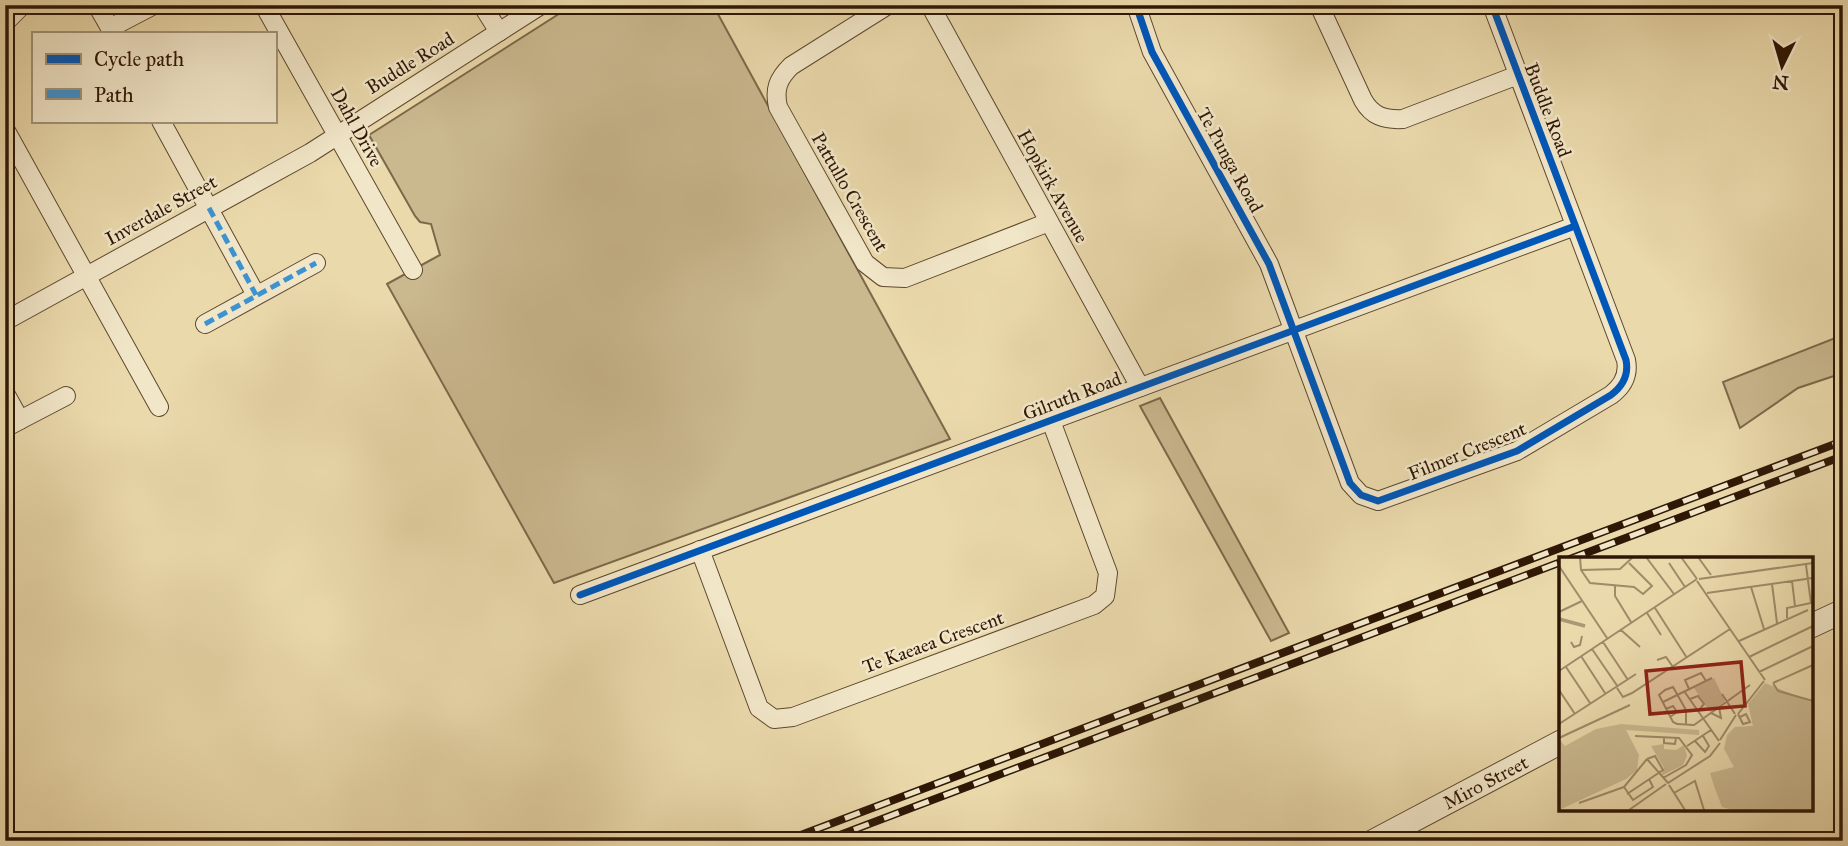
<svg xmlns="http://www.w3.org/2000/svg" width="1848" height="846" font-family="'IM FELL Great Primer',serif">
  <rect width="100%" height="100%" fill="#ead9ab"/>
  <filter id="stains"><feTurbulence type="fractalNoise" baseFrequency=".00286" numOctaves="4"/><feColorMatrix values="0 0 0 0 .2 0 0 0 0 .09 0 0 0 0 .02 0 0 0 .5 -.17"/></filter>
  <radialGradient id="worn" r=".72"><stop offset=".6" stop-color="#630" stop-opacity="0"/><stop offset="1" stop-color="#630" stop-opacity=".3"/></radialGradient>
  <!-- green -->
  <g fill="#cab88f" stroke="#7c684a" stroke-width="2">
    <path d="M573 5H713L950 439 554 583 387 284 440 255 431 224 420 222 415 216 369 135Z"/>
    <path d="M1843 335V373L1798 388 1740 428 1723 382Z"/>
    <path d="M1160 398 1289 633 1271 641 1140 406Z"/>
  </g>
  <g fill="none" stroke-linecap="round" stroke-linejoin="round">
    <!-- minor casing -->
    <g stroke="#5e482e" stroke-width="20">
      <g id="minor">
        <path d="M97 5 113 33"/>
        <path d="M264 5 413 270"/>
        <path d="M482 5 499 32"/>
        <path d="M888 5 791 66C778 79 774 89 778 107L865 263 883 277 905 278 1049 222"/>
        <path d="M930 5 1140 387"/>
        <path d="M1136 5 1152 52 1269 264 1350 483 1361 495 1378 501 1517 451 1611 395C1623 386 1629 375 1626 360L1492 5"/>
        <path d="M1319 5 1363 100C1372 116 1384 120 1403 119L1518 75"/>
        <path d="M110 28 154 5"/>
        <path d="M161 121 256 295"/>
        <path d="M5 129 159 407"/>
        <path d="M5 321 310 153 541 5"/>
        <path d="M205 324 316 263"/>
        <path d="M5 393 20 420 5 428"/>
        <path d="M20 420 66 396"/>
        <path d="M700 550 759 708 774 719 793 717 1094 605 1105 596 1108 573 1051 421"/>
        <path d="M580 595 1575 226"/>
      </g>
    </g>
    <!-- tertiary casing -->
    <g stroke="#5e482e" stroke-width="25">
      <g id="tertiary">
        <path d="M5 19 19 5"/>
        <path d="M1811 626 1843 611"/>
        <path id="s1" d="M1374 841 1561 742"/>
      </g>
    </g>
    <!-- minor -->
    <use href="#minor" stroke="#f1e6c8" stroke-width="18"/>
    <!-- tertiary -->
    <use href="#tertiary" stroke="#f1e6c8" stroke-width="23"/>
    <!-- rail casing -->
    <g stroke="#2f1705" stroke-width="8">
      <g id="rail">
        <path d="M1570 559 1843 456"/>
        <path d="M785 841 1843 441"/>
        <path d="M824 841 1561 562"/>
      </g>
    </g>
    <!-- rail -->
    <use href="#rail" stroke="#f1e6c8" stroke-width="5" stroke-dasharray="16" stroke-linecap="butt"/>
    <!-- quiet -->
    <g stroke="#3d93d1" stroke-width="5" stroke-dasharray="10 5" stroke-linecap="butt">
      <path d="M209 208 256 295"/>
      <path d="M205 324 316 263"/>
    </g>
    <!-- cycleway casing -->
    <g stroke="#f1e6c8" stroke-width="11">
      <g id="cycleway">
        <path d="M1136 5 1152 52 1269 264 1350 483 1361 495 1378 501 1517 451 1611 395C1623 386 1629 375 1626 360L1492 5"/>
        <path d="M580 595 1575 226"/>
      </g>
    </g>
    <!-- cycleway -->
    <use href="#cycleway" stroke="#0057b8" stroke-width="7"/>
  </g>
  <g text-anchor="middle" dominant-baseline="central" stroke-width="5" stroke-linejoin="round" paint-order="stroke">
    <!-- street labels -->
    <g font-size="19" fill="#2f1705" stroke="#f1e6c8">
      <text transform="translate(410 63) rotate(-32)">Buddle Road</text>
      <text transform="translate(1548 110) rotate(69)">Buddle Road</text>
      <text transform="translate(357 127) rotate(61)">Dahl Drive</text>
      <text transform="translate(1230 160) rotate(61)">Te Punga Road</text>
      <text transform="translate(1053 186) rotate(61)">Hopkirk Avenue</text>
      <text transform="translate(850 192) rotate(60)">Pattullo Crescent</text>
      <text transform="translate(161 210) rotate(-29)">Inverdale Street</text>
      <text transform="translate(1072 396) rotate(-21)">Gilruth Road</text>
      <text transform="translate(1467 451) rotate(-22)">Filmer Crescent</text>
      <text transform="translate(933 642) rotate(-20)">Te Kaeaea Crescent</text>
      <text stroke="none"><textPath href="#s1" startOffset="126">Miro Street</textPath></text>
    </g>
  </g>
  <!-- overview -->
  <g transform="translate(1559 557)">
    <rect width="254" height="254" fill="#ead9ab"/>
    <path d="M155 121 166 144 151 155 135 131ZM206 126 252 145 254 253H173L163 250 155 229 151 216 175 210 165 192 168 178 176 170 194 169 189 147ZM62 167 140 173V178L67 173 80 198 78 213 67 222 0 253V182L6 189 37 172ZM105 187V192L117 193 125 188 128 199 124 208 102 219 105 211 92 189Z" fill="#cab88f"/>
    <path fill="none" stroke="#aa9773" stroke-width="3.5" d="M0 62 26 69"/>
    <path fill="none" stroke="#9f8b69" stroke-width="2" d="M21 0 22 13 31 26 75 30 84 37 93 29 70 6M87 0 115 37M122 0 138 22M139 0 152 18M110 6 126 30M0 9 48 81M22 13 61 12 74 0M140 22 254 6M138 24 206 123M233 24 236 49M213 27 218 66M56 29V39L72 65M192 30 205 72M148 36 254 21M96 51 128 101M0 55 23 44M88 56 102 78M228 61V51L252 46 247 8M62 73 81 90M180 84 249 53M12 85 15 90 21 88 23 79M44 85 69 123M33 92 59 130M22 99 46 136M190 100 254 69M98 103 107 100 114 110M7 110 31 146M0 114 138 22M200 115 254 89M214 126 219 134 254 144M214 126 254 108M58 131 64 140 73 136 171 72M130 132 126 123 142 116 147 124M0 133 16 157M125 134 160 184M163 137 176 157M131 142 139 139 145 147 139 154M104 145 153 121M107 152 114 149 118 155 111 160M152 156 162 161 160 150M179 157 205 124M179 157 184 167 191 165 187 157 181 160M0 167 77 117M127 167V153L114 130 106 133 100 138 114 165 118 167H119L134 168H135L191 128M76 179 120 181 133 198 127 208 104 221M105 180V186L116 187 117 181M0 181 71 148M161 183 177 158M136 184 146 195 150 189 144 179M128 189 152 173M88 202 109 226 151 199 161 186M110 228 126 253M65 230 74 243 94 230 90 222M65 230 88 202M115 236 136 224 145 253M68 237 104 213 96 199 88 202M20 246 65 230M70 253 107 227"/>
    <path fill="#8f2418" fill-opacity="0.15" stroke="#8f2418" stroke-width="3.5" d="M182 105 186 149 91 157 87 114Z"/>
    <rect width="254" height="254" fill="none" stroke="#2f1705" stroke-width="3.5"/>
  </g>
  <!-- margin -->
  <rect width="1848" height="846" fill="none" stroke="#ead9ab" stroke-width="28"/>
  <rect x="7" y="7" width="1834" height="832" fill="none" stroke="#2f1705" stroke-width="3.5"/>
  <rect x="14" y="14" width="1820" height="818" fill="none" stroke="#2f1705" stroke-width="2"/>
  <!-- legend -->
  <rect x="32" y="32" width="245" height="91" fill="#f1e6c8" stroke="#a3937a" stroke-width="2"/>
  <rect x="46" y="54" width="35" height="10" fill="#0057b8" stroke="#a3937a" stroke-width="2"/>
  <text x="94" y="66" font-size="21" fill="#2f1705">Cycle path</text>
  <rect x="46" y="89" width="35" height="10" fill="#3d93d1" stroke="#a3937a" stroke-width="2"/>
  <text x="94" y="102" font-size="21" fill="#2f1705">Path</text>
  <!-- north arrow -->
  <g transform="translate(1782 66) rotate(185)" stroke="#f1e6c8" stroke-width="5" paint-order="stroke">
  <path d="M0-5L12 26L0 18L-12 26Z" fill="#2f1705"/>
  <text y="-10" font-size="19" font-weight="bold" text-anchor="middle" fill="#2f1705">N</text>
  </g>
  <rect width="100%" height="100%" filter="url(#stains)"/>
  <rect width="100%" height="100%" fill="url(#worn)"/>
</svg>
